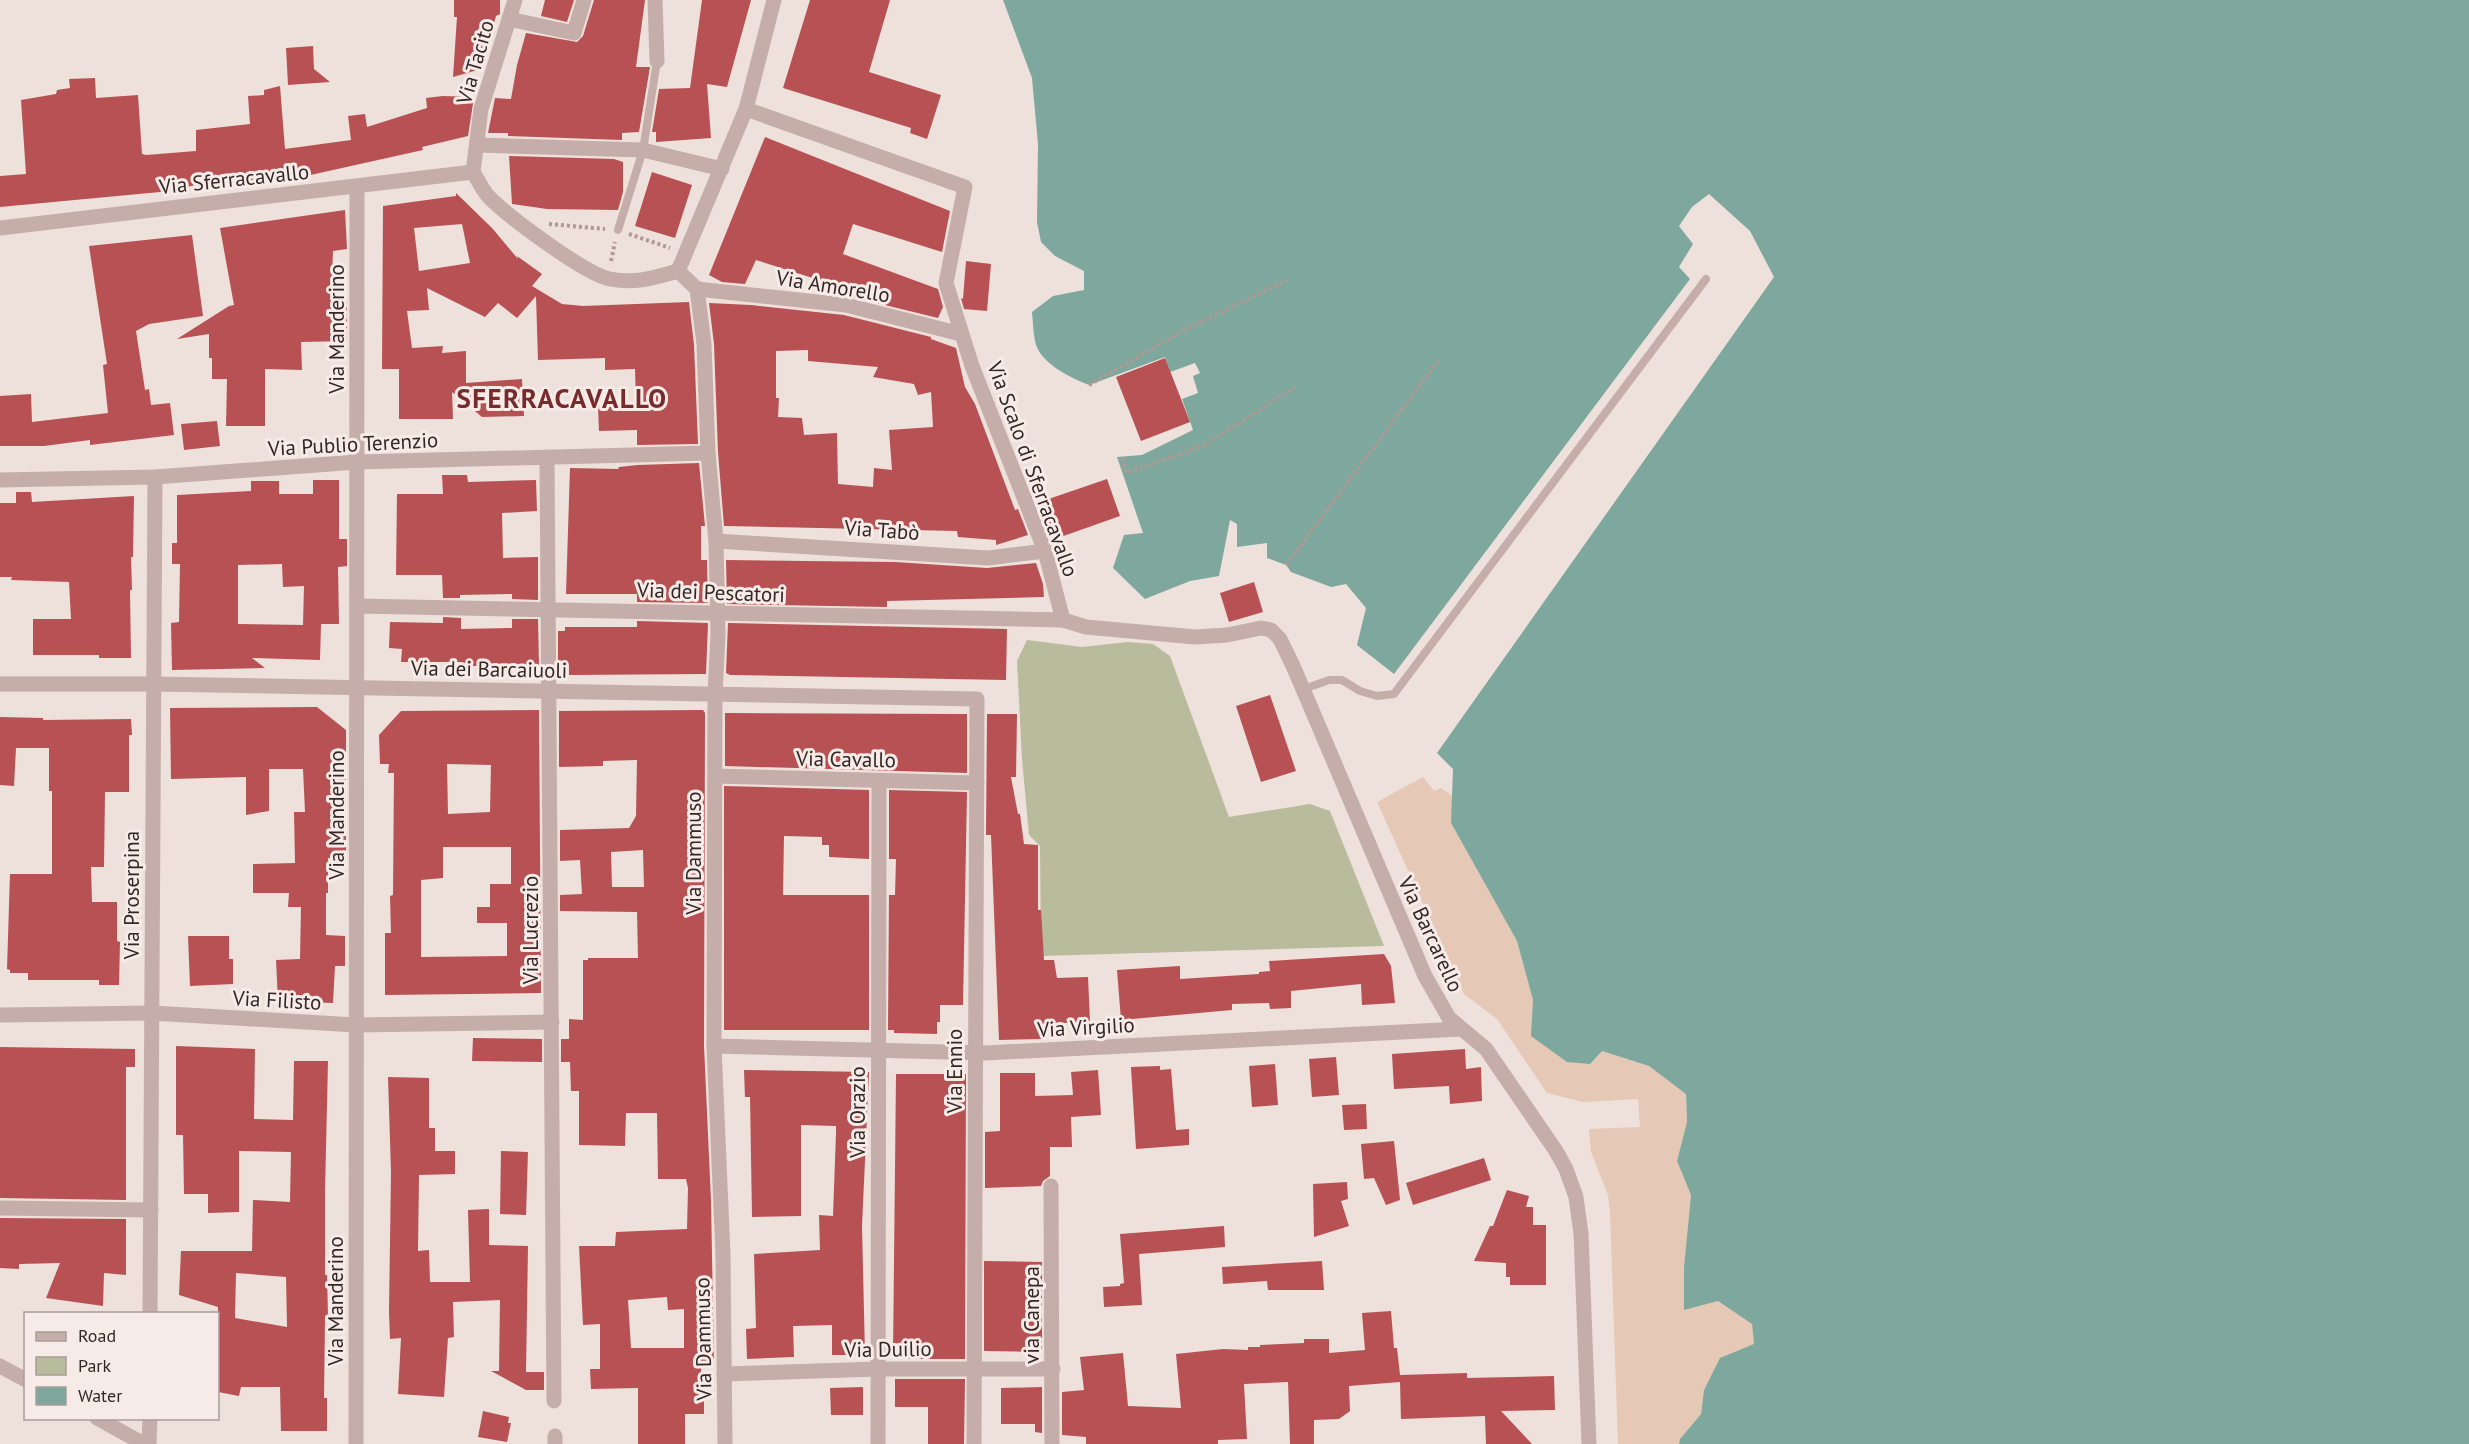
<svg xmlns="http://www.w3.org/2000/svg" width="2469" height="1444" font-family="'PT Sans',sans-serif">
  <rect width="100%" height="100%" fill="#eee0db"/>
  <!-- green -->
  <path fill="#b9bb9d" d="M1027 640 1082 647 1128 642 1153 644 1170 656 1229 817 1310 804 1330 811 1384 946 1041 956 1040 846 1029 835 1022 759 1017 661Z"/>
  <!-- sand -->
  <path fill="#e6c8b6" d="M1423 777 1434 791 1441 788 1453 796 1451 823 1517 941 1533 1000 1532 1036 1602 1051 1649 1066 1686 1093 1687 1122 1677 1161 1691 1195 1684 1267V1309L1718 1301 1752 1324 1754 1345 1704 1390 1701 1414 1680 1439 1679 1444H1618L1610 1212 1608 1195 1591 1152 1589 1129 1640 1127 1638 1099 1583 1102 1547 1093 1497 1019 1464 994 1377 802Z"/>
  <!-- water -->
  <path fill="#7ea89e" d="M1003 0H2469V1444H1679L1680 1439 1701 1414 1704 1390 1720 1358 1754 1344 1752 1324 1718 1301 1684 1310V1267L1691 1195 1677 1161 1687 1122 1686 1094 1649 1066 1602 1051 1590 1064 1567 1062 1531 1036 1533 1000 1517 941 1451 823 1453 769 1437 753 1774 277 1750 231 1709 194 1692 207 1679 226 1693 244 1679 267 1690 279 1394 674 1357 645 1366 608 1346 584 1331 587 1291 572 1286 565 1267 558V543L1237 547V524L1230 520 1219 576 1190 581 1145 599 1113 568 1124 535 1143 533 1117 457 1142 455 1193 430 1182 399 1198 393 1193 376 1200 373 1195 363 1170 372 1165 357 1089 385C1071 378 1039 363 1035 341 1033 331 1033 321 1032 312L1053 296 1084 290V271L1055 256 1041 242 1037 222 1038 144 1032 78Z"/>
  <!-- building -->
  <g fill="#b75154" fill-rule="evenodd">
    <path d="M454 0H500V14L496 16 481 69 453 77 457 17H454Z"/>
    <path d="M545 0H574L567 22 541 16Z"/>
    <path d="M594 0H645L636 67H650L639 132 622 133V140L508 136V133H488L495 98 511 99 517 65 526 33 577 42 583 36Z"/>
    <path d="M702 0H751L727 87 707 84 711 138 656 142V132H652L659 89 690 88Z"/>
    <path d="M810 0H890L869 72 941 95 927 139 910 133 911 128 783 88Z"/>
    <path d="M313 46 314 69 330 82 288 85 286 48Z"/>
    <path d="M95 78 96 98 138 95 142 154 146 155 196 151V130L250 124 248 96 264 95V90L280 86 285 149 351 140 348 116 365 114 367 127 427 108 426 98 443 96 474 97 468 136 422 147 423 150 306 176 213 187 212 182 160 192 0 207V176L26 174 21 100 56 94 57 90 70 88 69 79Z"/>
    <path d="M765 137 950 211 942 252 853 224 843 254 938 289 943 307 938 318 848 296 817 292 819 280 756 260 745 284 722 282 709 275Z"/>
    <path d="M509 156 614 159 623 162V192L618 210 547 209 512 204Z"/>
    <path d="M652 172 692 185 675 238 635 226Z"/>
    <path d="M456 193 492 228 518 259 517 256 542 274 532 286 562 304 583 306 689 302 694 345 698 444 637 445V430L599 431 598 406 636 405 635 369 605 370V358L538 360 536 296 517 318 498 303 485 317 427 288 429 310 407 311 412 348 443 346 442 353 466 351V383L522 379 524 416 482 417 452 392 453 419H399V369H382L383 206 456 196ZM462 224 470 263 419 271 414 228Z"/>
    <path d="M345 210 347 249 333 251 331 303 347 302V341L301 342 302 370 265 369V426H226L227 379H212V358H209V334L177 339 229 306 234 305 220 228Z"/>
    <path d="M192 235 203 316 149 324 136 331 145 390 149 389 151 405 170 403 174 435 90 445V440L44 446H0V396L31 394 32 422 108 413 103 365 107 364 89 246Z"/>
    <path d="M966 261 991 264 987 311 964 309 961 298 963 299Z"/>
    <path d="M709 303 751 305 844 315 931 337V339L956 348 965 387 975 404 1015 510 1018 509 1028 535 996 545V540L958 537 957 531 724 526 718 452 714 344ZM808 350V361L878 367 873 377 914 384 918 395 931 392 933 427 889 430 892 470 874 468 873 487 838 484 837 433 804 435 802 418 778 417 779 398H776V351Z"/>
    <path d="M1165 358 1190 422 1141 441 1116 377Z"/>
    <path d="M217 421 220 446 184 450 181 424Z"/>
    <path d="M699 463 705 526H701V560H707L708 603 637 602V594H566L570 468 618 469 619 467 638 465Z"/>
    <path d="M442 475H467L468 482 536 480 537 511 502 513 503 558 538 557V600L512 599V594L460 595V598H443L442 575H396L397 494H443Z"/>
    <path d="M1107 479 1120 516 1055 539 1051 528 1047 529 1037 503Z"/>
    <path d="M313 480H339V539H347V566L338 567 339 624H321L320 660 252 658 265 668 172 670 171 623 179 622 180 564H172V543H177V495L251 491V481H279V494H313ZM282 564 283 587 304 586 303 625 238 624V565Z"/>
    <path d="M16 492H31L32 502 134 496 133 557H131L132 590H130L131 658H99V655H33V619H71L69 582 11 580 12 577H0V503H16Z"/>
    <path d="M726 560 895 562 987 568 1036 563 1043 584 1044 597 887 601V607L727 604Z"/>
    <path d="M1254 582 1263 612 1229 622 1220 593Z"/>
    <path d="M443 617 461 618V629L512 628V619H538L539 666H462V662H401L402 649 389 648 390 622 443 623Z"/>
    <path d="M637 621 708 623 706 674 569 675V665H558V631H565V627H637Z"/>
    <path d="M728 623 1007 629 1006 680 730 675 726 673Z"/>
    <path d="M1270 695 1296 771 1261 782 1236 706Z"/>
    <path d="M317 707 346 730V858H328V893H326V935L345 936V966H335L333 1003 278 1001 276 960 300 959 301 907H288L289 893H253V864L295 863 294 812H305L303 769H269V811L246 815V777L171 779 170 708Z"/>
    <path d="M539 710 541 993 385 995V933H391L390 896 393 895 394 773H388L389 764H380L379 735 401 711ZM447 764 491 765 490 812 448 814ZM443 847H511V884H490V907H477V923H507V956L421 957V880L443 878Z"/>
    <path d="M703 710 705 713 704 1046 711 1201 714 1366H701V1397H704V1414H685V1444H638V1388L591 1389 590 1369H600V1324L583 1325 579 1246H615L616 1232 687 1229 688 1188 686 1179H658L657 1113H626L625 1146 579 1145V1091H571L570 1062H561V1039H569V1019L583 1020V960H588V958H638L637 912 560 911V895L582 894 580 860 560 861V830L629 828 636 816 637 760 603 761V766L559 767V711ZM643 850 644 887H612L611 852ZM667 1297 668 1310 684 1309V1348H631L628 1300Z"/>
    <path d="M725 713 967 714V773L725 766Z"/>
    <path d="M987 714H1017L1016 777H1011L1018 814H1020L1024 844 1038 845V910H1041L1044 960H1054L1057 978 1088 977 1090 1022 1043 1024V1039L999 1040 991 835H986Z"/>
    <path d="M0 717 43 718V720L131 719 132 735H129V792H105L104 867H91L92 902H117V941L120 942 119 985H99V980H28V973H10V970L7 969 10 874H52V791H49V748H16L14 786 0 785Z"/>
    <path d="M724 786 869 790V859L829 857V845H822V837L784 836 783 895H869V1030H724Z"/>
    <path d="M889 790 967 792 963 1005H940V1022H937V1034L894 1033V1030H888L889 895H895L896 859H889Z"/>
    <path d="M188 936H229V959H233V984L190 986Z"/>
    <path d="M1384 954 1391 966 1395 1003 1362 1005 1361 984 1291 991V1008L1270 1009 1269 1003 1232 1004V1010L1121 1020 1117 970 1180 966V979L1259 974V972L1270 971 1269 961Z"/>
    <path d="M473 1038 542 1039V1062L472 1061Z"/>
    <path d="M176 1046 255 1049 254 1119 293 1120 294 1061H328L325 1192V1275H327L328 1317H325L324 1398H327V1431H281L280 1387H241L239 1396 218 1392V1307L179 1295 181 1251H252L253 1200 290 1202 291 1152 239 1151V1212L208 1213V1194H184L183 1135H176ZM236 1273 286 1277 287 1327 235 1318Z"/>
    <path d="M0 1047 135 1049V1067H126V1200L0 1198Z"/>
    <path d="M1465 1049 1466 1069 1481 1067 1482 1101 1450 1104 1449 1086 1394 1089 1392 1054Z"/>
    <path d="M1336 1057 1339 1095 1312 1097 1309 1059Z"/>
    <path d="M1275 1064 1278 1105 1252 1107 1249 1066Z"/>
    <path d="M1160 1066V1070L1171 1069 1176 1130 1189 1129V1145L1136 1149 1131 1067Z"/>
    <path d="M744 1070 869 1072 862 1226 865 1355H832V1325L793 1326 794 1357 747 1359 746 1329 756 1328 754 1254 820 1250 819 1215 833 1216 836 1133V1126L801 1125V1216L752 1217 750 1097H745Z"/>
    <path d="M1098 1070 1101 1115 1071 1117 1072 1147H1050V1176L1043 1181 1041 1186 985 1188V1132L1000 1131V1073H1035V1096L1073 1095 1071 1072Z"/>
    <path d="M896 1074H966L965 1359H895V1356H893Z"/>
    <path d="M388 1077 429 1078V1128H435V1151H455V1174L419 1175 418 1251 429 1250 430 1282H470L468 1210 489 1209V1245L528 1246 526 1372H544V1390H526L491 1371H499L500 1300 453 1302 454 1337 448 1338 444 1397 398 1394 401 1338 390 1339 389 1312 391 1172Z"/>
    <path d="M1366 1104 1367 1129 1344 1130 1342 1105Z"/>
    <path d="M1394 1141 1400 1200 1386 1205 1374 1178 1364 1179 1361 1144Z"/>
    <path d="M501 1151 528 1152 526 1215 500 1214Z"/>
    <path d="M1484 1158 1491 1180 1413 1205 1406 1183Z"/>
    <path d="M1347 1182 1348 1199 1341 1201 1349 1226 1314 1237 1313 1184Z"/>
    <path d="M1507 1190 1529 1196 1526 1207H1533V1225H1546V1285H1510V1277H1506V1263L1474 1261 1490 1226H1493Z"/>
    <path d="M0 1218 126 1219V1275L104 1273 103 1306 46 1298 60 1263 19 1264V1269L0 1268Z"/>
    <path d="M1224 1226 1225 1247 1139 1254 1142 1305 1104 1307 1103 1287 1120 1286V1284L1124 1283 1120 1234Z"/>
    <path d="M984 1261 1042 1262V1352L984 1351Z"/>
    <path d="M1322 1261 1324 1290H1268L1267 1281 1223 1284 1222 1267Z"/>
    <path d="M1391 1311 1394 1348H1397L1400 1375 1467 1373V1378L1554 1376 1555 1410 1501 1411 1532 1444H1486L1485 1416 1401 1419 1400 1382 1349 1386 1350 1411 1339 1419 1314 1420V1444H1290L1288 1382 1244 1384 1247 1439 1218 1440V1444H1086V1437L1062 1435V1392L1084 1390 1080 1357 1123 1353 1128 1406 1181 1408 1176 1354 1223 1349 1248 1350V1347H1260V1345L1304 1343V1339H1329V1353L1365 1350 1362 1313Z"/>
    <path d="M895 1379H965L964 1444H928V1407H895Z"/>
    <path d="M863 1387V1415H831L830 1388Z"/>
    <path d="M1042 1387V1433L1035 1432V1424H1001V1388Z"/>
    <path d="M483 1411 509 1417 508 1423H511L507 1442 478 1437Z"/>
  </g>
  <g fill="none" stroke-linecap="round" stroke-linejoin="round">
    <!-- path -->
    <g stroke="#b09893" stroke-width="4" stroke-dasharray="3 3" stroke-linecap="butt">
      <path d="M549 224 605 229"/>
      <path d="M629 234 670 248"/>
      <path d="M611 261 615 242"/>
      <path d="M1089 385 1186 329 1287 280"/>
      <path d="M1123 458 1126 473 1205 445 1295 387"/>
      <path d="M1286 565 1438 361"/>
    </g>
    <!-- lane -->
    <g stroke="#c5aea9" stroke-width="8">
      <path d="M618 230 643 150 657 61"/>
      <path d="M1304 689 1329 680H1342L1360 691 1377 696 1394 694 1706 279"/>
    </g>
    <!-- street -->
    <g stroke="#c5aea9" stroke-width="15">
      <path d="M655 0 657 61"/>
      <path d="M509 19 574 33 584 0"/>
      <path d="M746 109 965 187 946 283 972 366 1045 551 1063 620"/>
      <path d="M478 145 643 150 722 169"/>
      <path d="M473 172C478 180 482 189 488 196 507 216 585 274 610 279 636 284 653 278 678 271"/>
      <path d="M473 172 481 109 515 0"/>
      <path d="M0 228 473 172"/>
      <path d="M678 271 697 289 704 344 708 453 716 541 718 635 715 694 714 1046 723 1254 725 1444"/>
      <path d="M678 271 746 109 774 0"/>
      <path d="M697 289 846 305 961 334"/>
      <path d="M547 458 554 1401"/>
      <path d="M0 480 155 477 357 462 708 453"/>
      <path d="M716 541 988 558 1045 551"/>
      <path d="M357 606 1063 620 1086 627 1195 637 1227 635 1261 628 1271 630 1280 639 1294 668 1425 976 1449 1018 1486 1049 1556 1151 1566 1169 1576 1197 1581 1234 1589 1444"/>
      <path d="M0 684H154L977 699 974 1444"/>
      <path d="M715 776 977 783"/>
      <path d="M0 1015 152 1013 356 1025 552 1022"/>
      <path d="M714 1046 985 1053 1461 1029"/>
      <path d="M1051 1186 1052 1444"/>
      <path d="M0 1208 151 1210"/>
      <path d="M150 1314 155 477"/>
      <path d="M0 1366 26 1380"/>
      <path d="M724 1374 878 1369H1053"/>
      <path d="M97 1418 144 1444"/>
      <path d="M149 1444 150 1418"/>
      <path d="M356 1444 357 187"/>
      <path d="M555 1444V1436"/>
      <path d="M878 1444 879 781"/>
    </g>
  </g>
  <g text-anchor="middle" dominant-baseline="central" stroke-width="6" stroke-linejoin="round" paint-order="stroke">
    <!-- street labels -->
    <g font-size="21" fill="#332828" stroke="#f7ebe7">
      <text transform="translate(475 62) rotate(-74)">Via Tacito</text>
      <text transform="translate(234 179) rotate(-6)">Via Sferracavallo</text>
      <text transform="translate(833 286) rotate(9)">Via Amorello</text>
      <text transform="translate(336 329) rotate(-90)">Via Manderino</text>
      <text transform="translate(353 444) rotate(-3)">Via Publio Terenzio</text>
      <text transform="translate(1033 469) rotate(70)">Via Scalo di Sferracavallo</text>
      <text transform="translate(882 530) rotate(4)">Via Tabò</text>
      <text transform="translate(711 592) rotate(2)">Via dei Pescatori</text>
      <text transform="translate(489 669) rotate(1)">Via dei Barcaiuoli</text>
      <text transform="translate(846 759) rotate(1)">Via Cavallo</text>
      <text transform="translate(336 815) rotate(-90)">Via Manderino</text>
      <text transform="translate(693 853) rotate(-90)">Via Dammuso</text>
      <text transform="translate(131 895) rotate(-90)">Via Proserpina</text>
      <text transform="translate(530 930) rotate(-90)">Via Lucrezio</text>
      <text transform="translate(1431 934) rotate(65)">Via Barcarello</text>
      <text transform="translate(277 1000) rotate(3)">Via Filisto</text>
      <text transform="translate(1086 1027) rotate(-3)">Via Virgilio</text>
      <text transform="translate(954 1071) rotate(-90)">Via Ennio</text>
      <text transform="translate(857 1112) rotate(-90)">Via Orazio</text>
      <text transform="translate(335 1301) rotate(-90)">Via Manderino</text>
      <text transform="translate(1031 1315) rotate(-90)">via Canepa</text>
      <text transform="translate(703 1339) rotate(-91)">Via Dammuso</text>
      <text transform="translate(888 1349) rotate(-1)">Via Duilio</text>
    </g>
    <!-- district labels -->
    <g font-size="27" font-weight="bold" letter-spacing="1.5" fill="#782b2d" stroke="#f7ebe7">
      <text x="562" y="398">SFERRACAVALLO</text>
    </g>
  </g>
  <!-- legend -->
  <rect x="24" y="1312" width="195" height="108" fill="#f7ebe7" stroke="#a99d9b" stroke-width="1.5"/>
  <rect x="36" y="1332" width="30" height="9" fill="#c5aea9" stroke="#a99d9b" stroke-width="1.5"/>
  <text x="78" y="1342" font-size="18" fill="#332828">Road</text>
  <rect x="36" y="1357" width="30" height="18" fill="#b9bb9d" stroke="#a99d9b" stroke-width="1.5"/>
  <text x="78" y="1372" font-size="18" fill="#332828">Park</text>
  <rect x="36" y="1387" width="30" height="18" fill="#7ea89e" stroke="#a99d9b" stroke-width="1.5"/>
  <text x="78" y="1402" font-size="18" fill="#332828">Water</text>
</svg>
